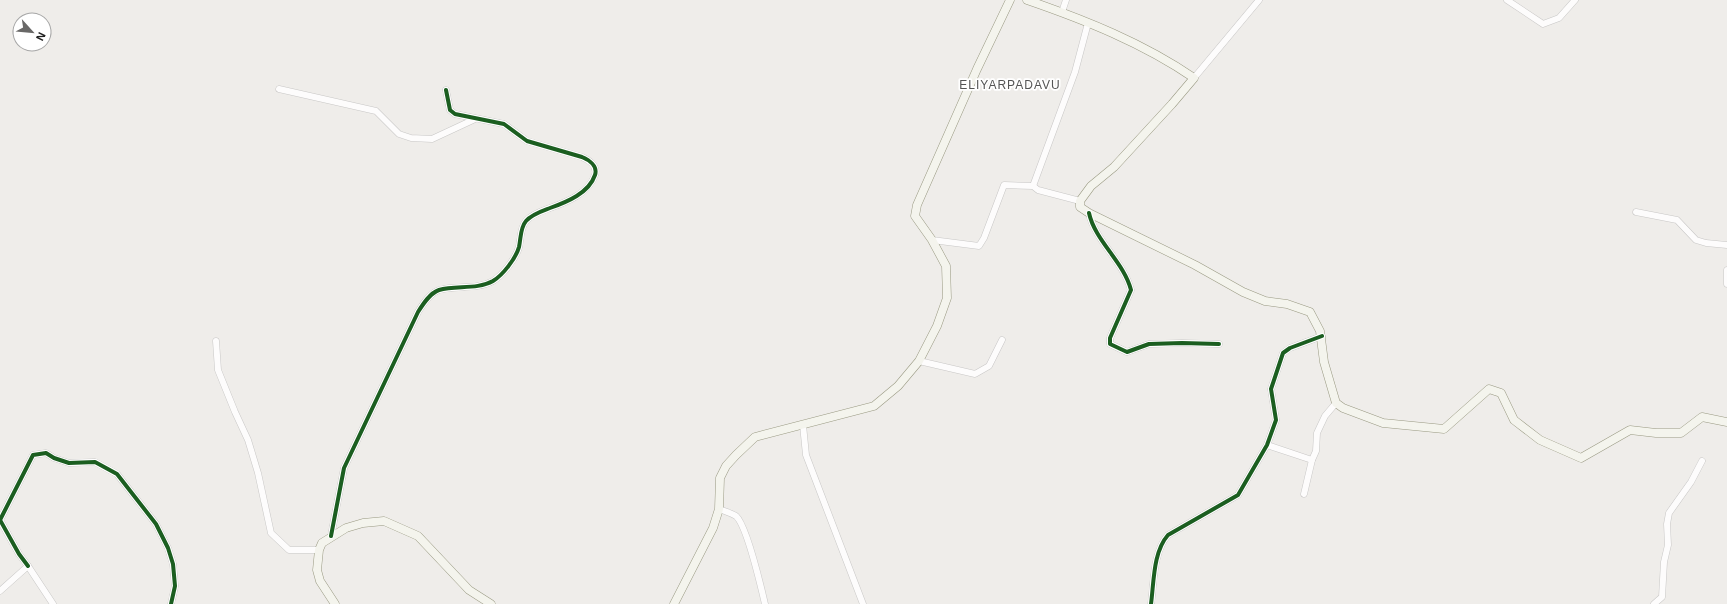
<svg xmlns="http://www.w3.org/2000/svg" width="1727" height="604" font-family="Arial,sans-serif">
  <rect width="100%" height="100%" fill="#efedea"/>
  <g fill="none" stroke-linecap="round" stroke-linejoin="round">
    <!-- street casing -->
    <g stroke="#c8c7c6" stroke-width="7">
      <g id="street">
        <path d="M1507 0 1543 24 1559 18 1575 0"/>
        <path d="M1062 12 1066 0"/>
        <path d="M1194 78 1259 0"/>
        <path d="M279 89 376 111 399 134 411 138 432 139 475 119"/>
        <path d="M1033 186 1075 72 1088 23"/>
        <path d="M1636 212 1677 220 1696 240 1706 243 1727 245"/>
        <path d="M1089 213C1095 241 1124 262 1131 290L1110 338V344L1127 352 1149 344 1182 343 1219 344"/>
        <path d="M932 240 979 246 984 238 1004 185 1033 186 1038 190 1080 201"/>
        <path d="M1727 270V284"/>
        <path d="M216 341 218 370 235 412 248 440 258 473 271 533 289 550H319"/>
        <path d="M919 361 975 374 989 366 1002 340"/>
        <path d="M803 425 806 455 863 604"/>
        <path d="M1267 445 1312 460"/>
        <path d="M1304 494 1312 460 1316 451 1317 433 1325 416 1336 403"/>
        <path d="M719 509C724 511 731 513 736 516 747 526 761 587 765 604"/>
        <path d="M331 536 344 468 418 312C423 304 430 293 439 290 456 285 477 290 493 281 503 275 516 258 519 247 521 238 520 228 526 221 532 214 542 211 550 208 567 202 589 193 595 175 598 166 589 160 582 157L527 141 504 124 455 114 450 110 446 90"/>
        <path d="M28 566 19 554 0 520 33 455 46 453 54 458 69 463 95 462 117 474 156 524 168 548 173 564 175 586 171 604"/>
        <path d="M0 591 28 566 53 604"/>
        <path d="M1151 604C1154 582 1153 552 1168 535L1238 495 1267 445 1276 420 1271 389 1283 353 1290 348 1322 336"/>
        <path d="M1654 604 1662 597 1664 562 1668 545 1667 524 1669 513 1691 482 1702 461"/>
      </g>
    </g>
    <!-- secondary casing -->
    <g stroke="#999982" stroke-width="9">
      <g id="secondary">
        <path d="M1027 0C1085 20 1143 43 1194 78L1172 104 1114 167 1091 186 1080 201V207L1089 213 1195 265 1243 292 1265 301 1287 304 1310 312 1320 331 1324 362 1336 403 1343 408 1383 423 1444 429 1489 389 1501 393 1514 420 1540 440 1581 458 1630 430 1656 433H1681L1702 417 1727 422"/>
        <path d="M335 604 320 581 317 570 319 550 322 543 346 528 363 523 384 521 418 536 469 590 491 604"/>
        <path d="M674 604 713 528 719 509 720 478 726 466 736 455 755 437 874 406 898 386 919 361 937 326 947 298 946 266 932 240 915 216 917 205 977 69 1010 0"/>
      </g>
    </g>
    <!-- street -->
    <use href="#street" stroke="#fdfcfc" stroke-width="6"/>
    <!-- secondary -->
    <use href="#secondary" stroke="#f4f4ed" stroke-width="8"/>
    <!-- cycleway casing -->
    <g stroke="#fff" stroke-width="6">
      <g id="cycleway">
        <path d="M1089 213C1095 241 1124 262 1131 290L1110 338V344L1127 352 1149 344 1182 343 1219 344"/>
        <path d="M331 536 344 468 418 312C423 304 430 293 439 290 456 285 477 290 493 281 503 275 516 258 519 247 521 238 520 228 526 221 532 214 542 211 550 208 567 202 589 193 595 175 598 166 589 160 582 157L527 141 504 124 455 114 450 110 446 90"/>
        <path d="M28 566 19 554 0 520 33 455 46 453 54 458 69 463 95 462 117 474 156 524 168 548 173 564 175 586 171 604"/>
        <path d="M1151 604C1154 582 1153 552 1168 535L1238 495 1267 445 1276 420 1271 389 1283 353 1290 348 1322 336"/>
      </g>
    </g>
    <!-- cycleway -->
    <use href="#cycleway" stroke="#1b5e20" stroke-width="4"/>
  </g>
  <g text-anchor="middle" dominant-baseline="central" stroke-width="3.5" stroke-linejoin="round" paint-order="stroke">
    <!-- quarter labels -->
    <g font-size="12" letter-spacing="1" fill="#545454" stroke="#fff">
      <text x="1010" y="85">ELIYARPADAVU</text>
    </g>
  </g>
  <!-- north arrow -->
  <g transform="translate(32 32) rotate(117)"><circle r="19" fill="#ffffff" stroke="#a6a6a6"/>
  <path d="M0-3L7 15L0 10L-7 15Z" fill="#696867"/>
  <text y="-6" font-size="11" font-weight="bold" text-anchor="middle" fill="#212121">N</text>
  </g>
</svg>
